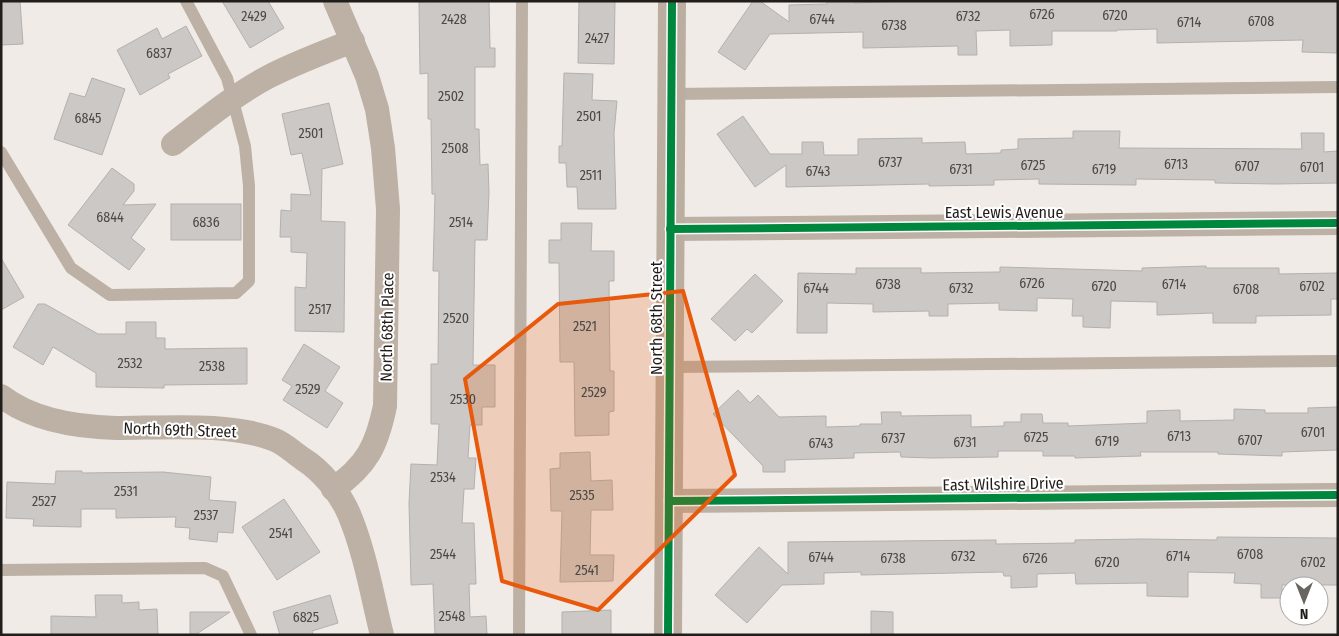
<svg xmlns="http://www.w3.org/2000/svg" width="1339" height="636" font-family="'Fira Sans Condensed',sans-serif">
  <rect width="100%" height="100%" fill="#f0ebe6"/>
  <!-- building -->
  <g fill="#ccc8c5" stroke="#b4b0ad">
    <path d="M1 1H20L23 44 1 45Z"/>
    <path d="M222 1H268L284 28 250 48Z"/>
    <path d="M489 1 490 48H495V67H475V129H479L480 165 488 164 489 192 487 240H475L473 365H495V407H482V425H470L468 458H476L474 489H464L462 523H474L476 584H469L470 617 486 616 487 635H435L433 584 411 585 409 503 411 464 437 465 439 424H431V364H438L439 271H433L435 194H432L431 119H428V73L420 74 419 2Z"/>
    <path d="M579 1H615L614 64 578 63Z"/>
    <path d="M753 1H760L789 22V5L827 4V1H854V3L902 1H1338V53L1302 52 1303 40 1157 43V29L1117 30V31H1052V45L1010 46V30L976 31 977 55H958V46L863 48V32L770 34 745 70 718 52Z"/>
    <path d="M186 26 202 56 168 74 170 78 140 95 117 50 157 28 162 39Z"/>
    <path d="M564 73 593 74 592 100 617 101 614 133 616 209H578L577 187H567L566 163H559V146H562Z"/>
    <path d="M92 78 125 89 102 155 54 139 70 93 85 97Z"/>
    <path d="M329 103 343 164 322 169 321 221 345 222 344 332 295 331V287L306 288 307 253 291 252V237H280L281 210 291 211V194L311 195 302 153 291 155 282 114Z"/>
    <path d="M743 116 770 154H802V142H823L824 155H858V139L922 138V143L965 142 966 154 1001 153V150L1018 149V139L1073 138V131H1120L1119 148 1302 149 1301 133H1324V152L1338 151V183L1275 184 1215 183V180L1136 179V185L1039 184V179L994 180V185L929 186V184L786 187V165L755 187 717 134Z"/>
    <path d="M112 168 134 184V191L123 205 156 204 131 238 145 249 129 270 68 225Z"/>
    <rect x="171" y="204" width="70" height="36"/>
    <path d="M561 223H592L591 251H614V281H609L610 371H614V411L609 412V435L575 436 574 362H560L559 263H549V240H561Z"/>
    <path d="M1 258 24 297 1 310Z"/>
    <path d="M1206 266V268H1279V274L1338 273V299H1331V315L1256 316V323H1213V313L1157 315V302L1111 301 1110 328 1083 327V316H1072L1073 299 1037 298V311L999 310V303L948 304V316H929V311L873 312V304L827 303V333H797L798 273 856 274V268H921V273L1000 272V267L1142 271V268Z"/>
    <path d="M755 274 783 301 752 333 747 329 735 341 711 319Z"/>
    <path d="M38 304H45L98 334H126V322H156V338H165V349L247 348V384L164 385V388L96 387V373L53 347 43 365 13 347Z"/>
    <path d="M304 344 340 367 325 391 343 403 327 428 283 400 292 386 282 380Z"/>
    <path d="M738 390 750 403 758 395 779 417 826 416V427L860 426V424H882L881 412H901V416L971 415V427L1004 426V422H1021V414H1042L1043 423H1068V426L1147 423V411L1180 410V421L1234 420V409L1265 410V413H1308V408L1338 407V450L1282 452V456L1218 454V452H1140L1141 456 1075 458V456H1043V451H998V457L932 458 901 457 900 452 854 453V458L785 460V472H763V466L713 414Z"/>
    <path d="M590 452 591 481 612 480 613 510H591L590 555H614L613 581 560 582 562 511H551L550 469 560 468V453Z"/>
    <path d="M56 471H82V473L163 472 211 477 209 500 236 502 233 533 218 532 217 542 189 539 190 528 175 527 176 517 116 518V509H81V527L33 526 34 519 6 518 7 482 55 484Z"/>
    <path d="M284 499 320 552 277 580 242 527Z"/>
    <path d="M1217 537 1338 538V585H1282V598H1261V584L1234 583 1235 573 1188 572V597L1147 596V583L1076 584 1075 573 1037 574V587L1011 588V576H1004L1003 572 861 575V572L824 573V584L782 585 747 623 715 595 759 547 788 574V542L996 540V544L1075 543V540L1143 539 1217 540Z"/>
    <path d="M95 595H122V603L139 602V610L157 609 158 635H51V616L96 617Z"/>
    <path d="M330 595 338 623 312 631 313 635H280L273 612Z"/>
    <path d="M611 610V635H562V612Z"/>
    <path d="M871 611 893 612V635H871Z"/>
    <path d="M190 612H230L195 635H190Z"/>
  </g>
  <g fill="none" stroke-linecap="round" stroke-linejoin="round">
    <!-- lane -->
    <g stroke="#bdb0a5" stroke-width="12">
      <path d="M671 94 1338 87"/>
      <path d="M1 152 71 268 110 295 236 293 249 281V186L245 146 227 78 186 1"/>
      <path d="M670 367 1338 361"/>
      <path d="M1 570 205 568 223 576 251 635"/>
      <path d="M519 635 522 1"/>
    </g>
    <!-- street -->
    <g stroke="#bdb0a5" stroke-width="24">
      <path d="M173 144C203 121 234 95 268 77 295 63 324 52 353 41"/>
      <path d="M670 229 1338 223"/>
      <path d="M1 396C32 420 78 427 116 428 163 428 232 422 275 440 285 444 294 453 303 459 322 471 340 493 349 514 365 552 372 595 382 635"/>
      <path d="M333 489C367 466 377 445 385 406L388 209 383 148 377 109 367 76 335 1"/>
      <path d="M669 501 1338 495"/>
    </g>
    <!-- secondary -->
    <path stroke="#bbaea1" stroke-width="28" d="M668 635 672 1"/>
    <!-- cycleway casing -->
    <g stroke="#fff" stroke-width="11">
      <g id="cycleway">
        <path d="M670 229 1338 223"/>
        <path d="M669 501 1338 495"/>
        <path d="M668 635 672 1"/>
      </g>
    </g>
    <!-- cycleway -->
    <use href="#cycleway" stroke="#00873e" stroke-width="8"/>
  </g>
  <!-- marked area -->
  <path fill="#e8590c" fill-opacity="0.2" stroke="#e8590c" stroke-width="4" stroke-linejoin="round" d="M683 291 735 475 598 610 502 581 465 379 558 304Z"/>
  <g text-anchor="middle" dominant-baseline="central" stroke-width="4" stroke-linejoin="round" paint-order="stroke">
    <!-- number labels -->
    <g font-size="14" fill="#4c4845">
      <text x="1042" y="14">6726</text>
      <text x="1115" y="15">6720</text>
      <text x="254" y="16">2429</text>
      <text x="968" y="16">6732</text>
      <text x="454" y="19">2428</text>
      <text x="822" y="19">6744</text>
      <text x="1261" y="21">6708</text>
      <text x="1189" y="22">6714</text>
      <text x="894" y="25">6738</text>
      <text x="597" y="38">2427</text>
      <text x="159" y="53">6837</text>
      <text x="451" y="96">2502</text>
      <text x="589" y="116">2501</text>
      <text x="88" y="118">6845</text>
      <text x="311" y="133">2501</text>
      <text x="455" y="148">2508</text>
      <text x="890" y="162">6737</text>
      <text x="1176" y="164">6713</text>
      <text x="1033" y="165">6725</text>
      <text x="1247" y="166">6707</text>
      <text x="1312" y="167">6701</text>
      <text x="961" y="169">6731</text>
      <text x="1104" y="169">6719</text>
      <text x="818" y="171">6743</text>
      <text x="591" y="175">2511</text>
      <text x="110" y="217">6844</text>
      <text x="206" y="222">6836</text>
      <text x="461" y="222">2514</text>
      <text x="1032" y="283">6726</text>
      <text x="888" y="284">6738</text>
      <text x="1174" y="284">6714</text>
      <text x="1104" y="286">6720</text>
      <text x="1312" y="286">6702</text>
      <text x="816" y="288">6744</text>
      <text x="961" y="288">6732</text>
      <text x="1246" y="289">6708</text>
      <text x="320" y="309">2517</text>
      <text x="456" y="318">2520</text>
      <text x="585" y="326">2521</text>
      <text x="130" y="363">2532</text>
      <text x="212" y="366">2538</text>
      <text x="308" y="389">2529</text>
      <text x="594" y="392">2529</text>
      <text x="463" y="399">2530</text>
      <text x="1313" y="432">6701</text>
      <text x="1179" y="436">6713</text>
      <text x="1036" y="437">6725</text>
      <text x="893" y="438">6737</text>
      <text x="1250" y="440">6707</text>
      <text x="1107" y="441">6719</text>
      <text x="965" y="442">6731</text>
      <text x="821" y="443">6743</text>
      <text x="443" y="477">2534</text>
      <text x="126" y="491">2531</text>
      <text x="582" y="495">2535</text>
      <text x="44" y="501">2527</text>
      <text x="206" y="515">2537</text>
      <text x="281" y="533">2541</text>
      <text x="443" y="554">2544</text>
      <text x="1250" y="554">6708</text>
      <text x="963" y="556">6732</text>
      <text x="1178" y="556">6714</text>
      <text x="821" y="557">6744</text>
      <text x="893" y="558">6738</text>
      <text x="1035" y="558">6726</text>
      <text x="1107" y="562">6720</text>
      <text x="1313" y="562">6702</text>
      <text x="587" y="570">2541</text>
      <text x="452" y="616">2548</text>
      <text x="306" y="617">6825</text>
    </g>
    <!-- street labels -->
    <g font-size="16" fill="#211d1a" stroke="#fff">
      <text x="1004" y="212">East Lewis Avenue</text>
      <text transform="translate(656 318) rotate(-90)">North 68th Street</text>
      <text transform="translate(387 327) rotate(-89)">North 68th Place</text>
      <text transform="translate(180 430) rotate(2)">North 69th Street</text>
      <text transform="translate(1003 484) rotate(-1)">East Wilshire Drive</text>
    </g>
  </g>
  <!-- border -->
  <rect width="1339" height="636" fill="none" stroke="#211d1a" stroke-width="5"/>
  <!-- north arrow -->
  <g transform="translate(1304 601) rotate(180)"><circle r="24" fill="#ffffff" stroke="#a6a5a3"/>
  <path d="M0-4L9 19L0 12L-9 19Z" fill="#696561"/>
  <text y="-8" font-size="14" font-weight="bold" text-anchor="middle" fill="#211d1a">N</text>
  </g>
</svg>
